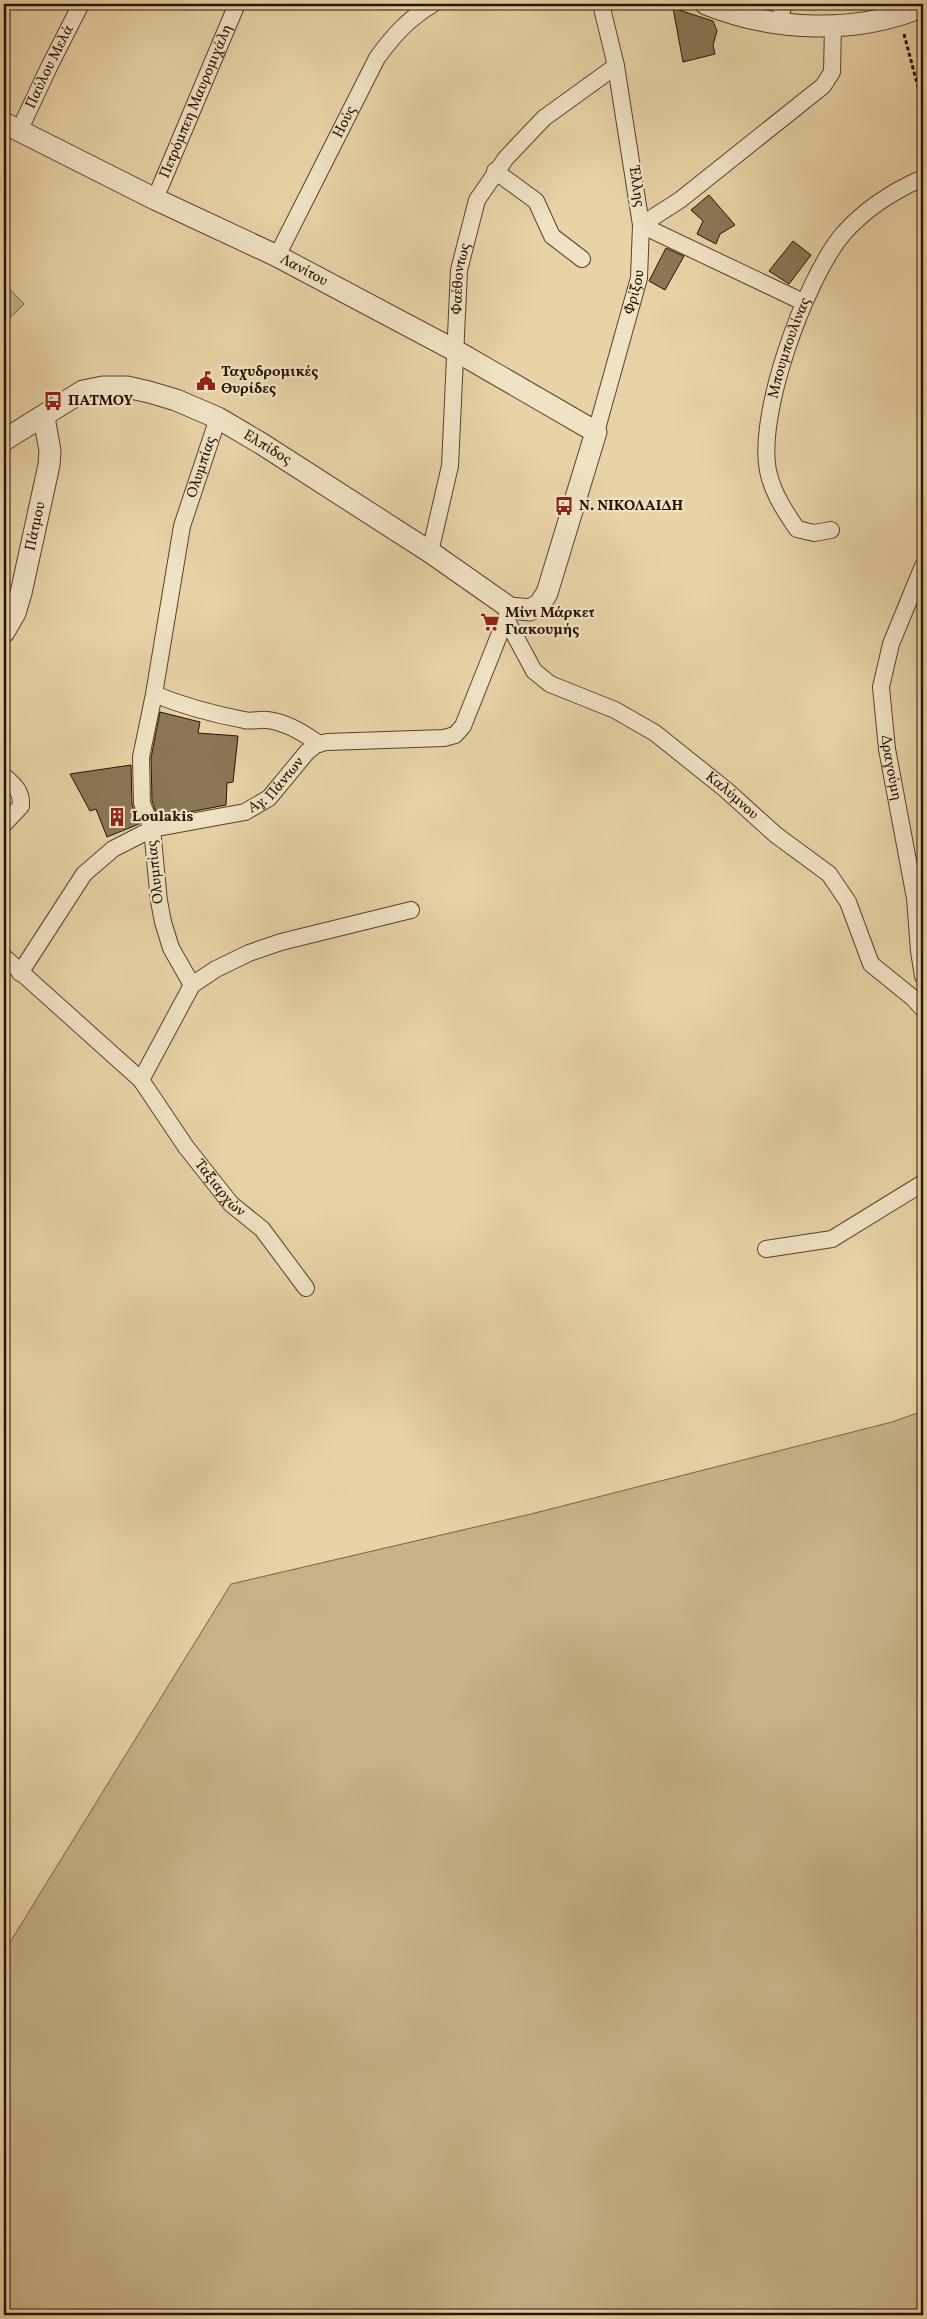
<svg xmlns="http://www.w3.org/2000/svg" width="927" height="2319" font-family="Vollkorn,serif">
  <rect width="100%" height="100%" fill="#e8d3a6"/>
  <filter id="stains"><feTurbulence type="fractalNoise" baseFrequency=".004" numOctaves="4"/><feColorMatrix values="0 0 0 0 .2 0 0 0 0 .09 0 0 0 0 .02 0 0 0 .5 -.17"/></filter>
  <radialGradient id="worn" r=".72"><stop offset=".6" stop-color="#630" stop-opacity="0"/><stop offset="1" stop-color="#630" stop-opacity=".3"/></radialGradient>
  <!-- green -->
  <g fill="#c7b28a" stroke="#786245">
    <path d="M4 283 24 304 4 323Z"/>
    <path d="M923 1411V2315H4V1952L231 1584 531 1514 892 1422Z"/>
  </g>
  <!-- building -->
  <g fill="#8c7656" stroke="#281200">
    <path d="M673 8 713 21 717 31 713 45 715 54 683 62Z"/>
    <path d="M709 195 735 225 720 234 716 244 697 234 703 221 691 210Z"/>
    <path d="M793 241 811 255 789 284 769 271Z"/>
    <path d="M666 248 684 256 665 290 649 281Z"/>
    <path d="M160 712 200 722 198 733 238 736 233 782 227 783 226 805 158 818 152 801 151 758Z"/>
    <path d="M131 765 132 804 139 824 107 837 96 809 90 811 70 774Z"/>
  </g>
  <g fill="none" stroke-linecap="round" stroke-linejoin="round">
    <!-- minor casing -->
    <g stroke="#58422a" stroke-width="18">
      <g id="minor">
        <path d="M780 23 783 4"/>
        <path id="s1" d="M19 131 49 67 81 4"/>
        <path d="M495 171 536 201 552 236 582 259"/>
        <path id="s2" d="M155 199 237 4"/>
        <path d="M641 225 680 200 823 86 832 72 833 27"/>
        <path d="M641 225 803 302"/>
        <path id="s3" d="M277 256 377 58C393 36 409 18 433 4"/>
        <path id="s4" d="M596 432 639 278 641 225 616 66 601 4"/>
        <path id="s5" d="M831 530 814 533 797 529C786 513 774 495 769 475 754 419 806 278 843 234 865 209 893 191 923 178"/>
        <path id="s6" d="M430 552 450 466 459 270 477 200 506 158 544 118 616 66"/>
        <path id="s7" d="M923 566 891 644 881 687 887 749 915 898 919 951 923 976"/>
        <path id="s8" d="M506 619 534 671 550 684 615 710 655 733 725 789 776 835 829 874 848 902 871 964 913 998 923 1009"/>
        <path d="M154 694C183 706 213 714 244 720 251 722 259 719 267 720 286 722 304 733 319 744"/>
        <path d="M4 776C14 785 22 791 21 806L4 824"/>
        <path id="s9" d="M4 957 141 1080 186 1147 231 1204 262 1229 306 1288"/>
        <path id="s10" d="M20 973 84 874 113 849 152 829 245 812 269 798 307 752 317 744 327 742 444 738 455 735 463 726 510 608"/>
        <path id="s11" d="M192 985 171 948 163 922 159 901 152 829 142 803 141 757 154 694 182 526 218 418"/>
        <path d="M141 1080 192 985 216 969 249 953 281 942 411 910"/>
        <path d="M766 1249 832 1239 923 1183"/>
      </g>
    </g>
    <!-- tertiary casing -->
    <g stroke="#58422a" stroke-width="23">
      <g id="tertiary">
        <path d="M706 4C773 31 857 35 923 6"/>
        <path id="s12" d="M4 123 155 199 277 256 456 351 596 432 547 593 540 604 530 610 510 608 430 552 262 444 218 418 176 400 149 392 127 387H103L83 391 4 440"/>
        <path id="s13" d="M4 632 15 613 21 593 49 465 50 451 44 417"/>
      </g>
    </g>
    <!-- path -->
    <path stroke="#281200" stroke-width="3" stroke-dasharray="4 2.5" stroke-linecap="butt" d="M904 34 923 106"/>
    <!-- minor -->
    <use href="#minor" stroke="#f0e2c5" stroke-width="16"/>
    <!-- tertiary -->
    <use href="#tertiary" stroke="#f0e2c5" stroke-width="21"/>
  </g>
  <!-- icons -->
  <defs>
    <g id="civic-bare" transform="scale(1.5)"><path d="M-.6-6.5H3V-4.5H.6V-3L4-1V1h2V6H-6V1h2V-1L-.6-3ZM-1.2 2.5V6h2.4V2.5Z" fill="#8f2418" stroke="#f0e2c5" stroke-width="2.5" paint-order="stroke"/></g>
    <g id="bus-bare" transform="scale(1.5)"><path d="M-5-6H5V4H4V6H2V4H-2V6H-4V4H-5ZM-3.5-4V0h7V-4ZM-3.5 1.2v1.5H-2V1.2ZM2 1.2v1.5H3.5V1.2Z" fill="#8f2418" stroke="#f0e2c5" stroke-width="2.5" paint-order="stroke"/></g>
    <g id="supermarket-bare" transform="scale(1.5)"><path d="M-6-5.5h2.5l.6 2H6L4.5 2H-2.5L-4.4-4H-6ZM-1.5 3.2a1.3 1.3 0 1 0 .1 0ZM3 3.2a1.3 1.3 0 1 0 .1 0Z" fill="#8f2418" stroke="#f0e2c5" stroke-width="2.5" paint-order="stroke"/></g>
    <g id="building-bare" transform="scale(1.5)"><path d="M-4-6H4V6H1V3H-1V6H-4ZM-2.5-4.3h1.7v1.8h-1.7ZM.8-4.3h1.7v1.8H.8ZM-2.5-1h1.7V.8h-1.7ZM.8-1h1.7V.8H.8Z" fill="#8f2418" stroke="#f0e2c5" stroke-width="2.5" paint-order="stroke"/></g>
  </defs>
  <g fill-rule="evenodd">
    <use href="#civic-bare" x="206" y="381"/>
    <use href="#bus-bare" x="53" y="401"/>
    <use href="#bus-bare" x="564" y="506"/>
    <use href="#supermarket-bare" x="490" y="622"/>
    <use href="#building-bare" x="117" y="817"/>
  </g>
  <g text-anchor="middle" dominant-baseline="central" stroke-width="4.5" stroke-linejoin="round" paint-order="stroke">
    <!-- street labels -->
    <g font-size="15" fill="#281200" stroke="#f0e2c5">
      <text stroke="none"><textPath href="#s1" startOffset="71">Παύλου Μελά</textPath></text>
      <text stroke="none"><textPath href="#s2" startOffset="106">Πετρόμπεη Μαυρομιχάλη</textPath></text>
      <text stroke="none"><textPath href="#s3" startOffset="150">Ηούς</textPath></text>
      <text transform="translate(636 187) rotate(82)">Έλλης</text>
      <text stroke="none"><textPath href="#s12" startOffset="334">Λανίτου</textPath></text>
      <text stroke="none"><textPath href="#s6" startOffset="276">Φαέθοντως</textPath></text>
      <text stroke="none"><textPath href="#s4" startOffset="145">Φρίξου</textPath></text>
      <text stroke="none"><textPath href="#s5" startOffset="226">Μπουμπουλίνας</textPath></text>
      <text transform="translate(267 448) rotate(31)">Ελπίδος</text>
      <text stroke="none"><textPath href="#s11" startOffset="534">Ολυμπίας</textPath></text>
      <text stroke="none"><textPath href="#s13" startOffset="111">Πάτμου</textPath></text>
      <text stroke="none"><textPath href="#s7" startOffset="210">Δραγούμη</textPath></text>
      <text stroke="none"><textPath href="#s10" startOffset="336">Αγ. Πάντων</textPath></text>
      <text stroke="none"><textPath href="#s8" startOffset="295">Καλύμνου</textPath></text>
      <text transform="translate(156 872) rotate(-96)">Ολυμπίας</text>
      <text stroke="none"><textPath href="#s9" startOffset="318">Ταξιαρχών</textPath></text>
    </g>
    <!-- poi labels -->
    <g font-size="15" font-weight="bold" fill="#281200" stroke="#f0e2c5" text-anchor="start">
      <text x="221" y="372">Ταχυδρομικές<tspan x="221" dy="17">Θυρίδες</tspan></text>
      <text x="68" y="401">ΠΑΤΜΟΥ</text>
      <text x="579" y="506">Ν. ΝΙΚΟΛΑΙΔΗ</text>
      <text x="505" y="613">Μίνι Μάρκετ<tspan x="505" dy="17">Γιακουμής</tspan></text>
      <text x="132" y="817">Loulakis</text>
    </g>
  </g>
  <!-- margin -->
  <rect width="927" height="2319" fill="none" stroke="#e8d3a6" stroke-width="20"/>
  <rect x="5" y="5" width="917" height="2309" fill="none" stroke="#281200" stroke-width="2.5"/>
  <rect x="10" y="10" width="907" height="2299" fill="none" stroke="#281200"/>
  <rect width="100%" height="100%" filter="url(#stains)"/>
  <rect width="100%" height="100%" fill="url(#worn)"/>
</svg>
